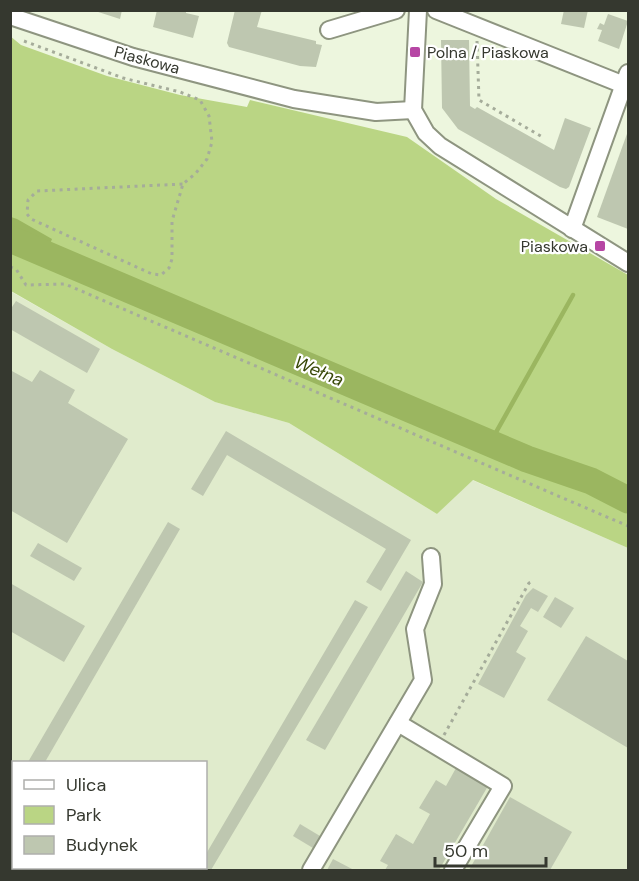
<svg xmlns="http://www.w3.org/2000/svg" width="639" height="881" font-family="'DM Sans',sans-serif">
  <rect width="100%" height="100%" fill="#edf6de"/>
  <!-- built -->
  <path fill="#e0ebcc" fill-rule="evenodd" d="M10 291 112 349 215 402 289 423 437 514 472 480 628 548V870H11ZM14 762H206V868H14Z"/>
  <!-- green -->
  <path fill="#bad584" d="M10 36 21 45 107 76 180 95 247 107 250 100 407 137 496 199 628 275V548L473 480 437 514 289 423 215 402 112 349 11 291Z"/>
  <!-- water -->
  <path fill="#9bb660" d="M11 217 17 219 52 239 44 259 11 247Z"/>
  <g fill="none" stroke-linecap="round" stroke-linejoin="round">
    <!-- stream -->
    <path stroke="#9bb660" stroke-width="4.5" d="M490 443 573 295"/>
    <!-- river -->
    <path stroke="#9bb660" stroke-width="27" d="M10 239 527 459 591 481 628 500"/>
  </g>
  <!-- building -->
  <g fill="#bec7b0">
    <path d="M92 10H122L120 19Z"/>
    <path d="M157 10H186V13L199 16 193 38 153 27Z"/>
    <path d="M235 10H262L257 27 316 41V44L322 45 316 67 300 66 229 47 227 43Z"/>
    <path d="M564 10H588L584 28 561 24Z"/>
    <path d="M608 14 628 21 619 49 598 41 602 30 597 29 600 23 604 25Z"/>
    <path d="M441 40H469L470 106 475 109 477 107 554 150 565 118 591 128 569 187 566 189 560 187 458 129 442 108Z"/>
    <path d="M628 131V229L597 217Z"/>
    <path d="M16 301 100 349 87 373 10 329V310Z"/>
    <path d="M10 370 32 382 40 370 75 390 68 403 128 439 67 543 10 510Z"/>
    <path d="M226 431 411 540 381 591 366 582 386 549 227 455 203 496 191 489Z"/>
    <path d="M168 522 180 529 45 762H28Z"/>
    <path d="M38 543 82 568 74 581 30 556Z"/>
    <path d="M406 571 423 582 325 750 306 740Z"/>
    <path d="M10 583 85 626 64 662 10 631Z"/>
    <path d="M533 588 548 596 538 612 531 608 520 626 528 631 516 652 526 658 504 698 478 684 526 595Z"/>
    <path d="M555 597 574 608 561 628 543 617Z"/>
    <path d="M355 600 368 607 211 870H196L197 868H206V854Z"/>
    <path d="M586 636 628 661V748L547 700Z"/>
    <path d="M456 768 488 786 439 870H385L388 865 380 861 396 834 413 844 430 814 419 808 436 780 446 786Z"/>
    <path d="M510 797 572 832 550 870H469Z"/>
    <path d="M300 824 320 836 313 848 293 836Z"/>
    <path d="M14 851V868H53L51 870H10V856Z"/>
    <path d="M333 859 354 870H327Z"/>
    <path d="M159 868H186L191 870H164Z"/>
  </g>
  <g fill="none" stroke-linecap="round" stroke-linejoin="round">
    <!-- minor casing -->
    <g stroke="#8e9580" stroke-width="20">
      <g id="minor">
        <path d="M418 10 413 110 426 133 440 146 628 263"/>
        <path d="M436 10 624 85"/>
        <path d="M10 16 133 57 294 99 376 112 413 110"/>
        <path d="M329 30 396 10"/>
        <path d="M572 229 628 73"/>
        <path d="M398 723 503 786 453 870"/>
        <path d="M91 870 92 868"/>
        <path d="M311 870 423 680 415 629 433 584 431 557"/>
      </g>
    </g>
    <!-- path -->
    <g stroke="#a5ac9a" stroke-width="3" stroke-dasharray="3 4.5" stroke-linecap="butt">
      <path d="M24 41 123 78 180 92 200 100 209 116 212 142 207 159 196 173 183 184 172 221V259L169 268 161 275 152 274 31 219 27 214 28 200 37 191 183 184"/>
      <path d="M477 41 479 100 544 138"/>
      <path d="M10 267 16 269 26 285 65 284 628 526"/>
      <path d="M444 735 529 583 533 581"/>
    </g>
    <!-- minor -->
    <use href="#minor" stroke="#fff" stroke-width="16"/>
  </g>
  <!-- markers -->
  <g fill="#b646a4" stroke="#fff" stroke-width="2">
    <rect x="409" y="46" width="12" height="12" rx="3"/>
    <rect x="594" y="240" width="12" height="12" rx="3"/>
  </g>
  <g text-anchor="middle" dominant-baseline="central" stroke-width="4.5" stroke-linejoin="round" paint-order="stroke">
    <!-- poi labels -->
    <g font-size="16" fill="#35382f" stroke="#fff" text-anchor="start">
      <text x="427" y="52">Polna / Piaskowa</text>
      <text x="588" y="246" text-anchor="end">Piaskowa</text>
    </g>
    <!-- street labels -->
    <g font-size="16" fill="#35382f" stroke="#fff">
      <text transform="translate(147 60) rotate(15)">Piaskowa</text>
    </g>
    <!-- water labels -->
    <g font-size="18" font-style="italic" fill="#384807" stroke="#fff">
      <text transform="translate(319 371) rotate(23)">Wełna</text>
    </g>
  </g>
  <!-- border -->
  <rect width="639" height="881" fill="none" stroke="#35382f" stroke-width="24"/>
  <!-- legend -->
  <rect x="12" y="761" width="195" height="108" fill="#ffffff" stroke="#aeafac" stroke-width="1.5"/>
  <rect x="24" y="780" width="30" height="9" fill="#ffffff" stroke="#aeafac" stroke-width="1.5"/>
  <text x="66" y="791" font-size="18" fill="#35382f">Ulica</text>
  <rect x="24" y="806" width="30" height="18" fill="#bad584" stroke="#aeafac" stroke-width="1.5"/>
  <text x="66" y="821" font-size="18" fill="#35382f">Park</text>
  <rect x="24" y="836" width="30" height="18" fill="#bec7b0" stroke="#aeafac" stroke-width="1.5"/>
  <text x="66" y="851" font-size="18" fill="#35382f">Budynek</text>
  <!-- scale -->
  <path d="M435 857v9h111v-9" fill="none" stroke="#35382f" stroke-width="3"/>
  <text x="444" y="857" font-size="18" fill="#35382f" stroke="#ffffff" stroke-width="4.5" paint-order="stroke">50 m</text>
</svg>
